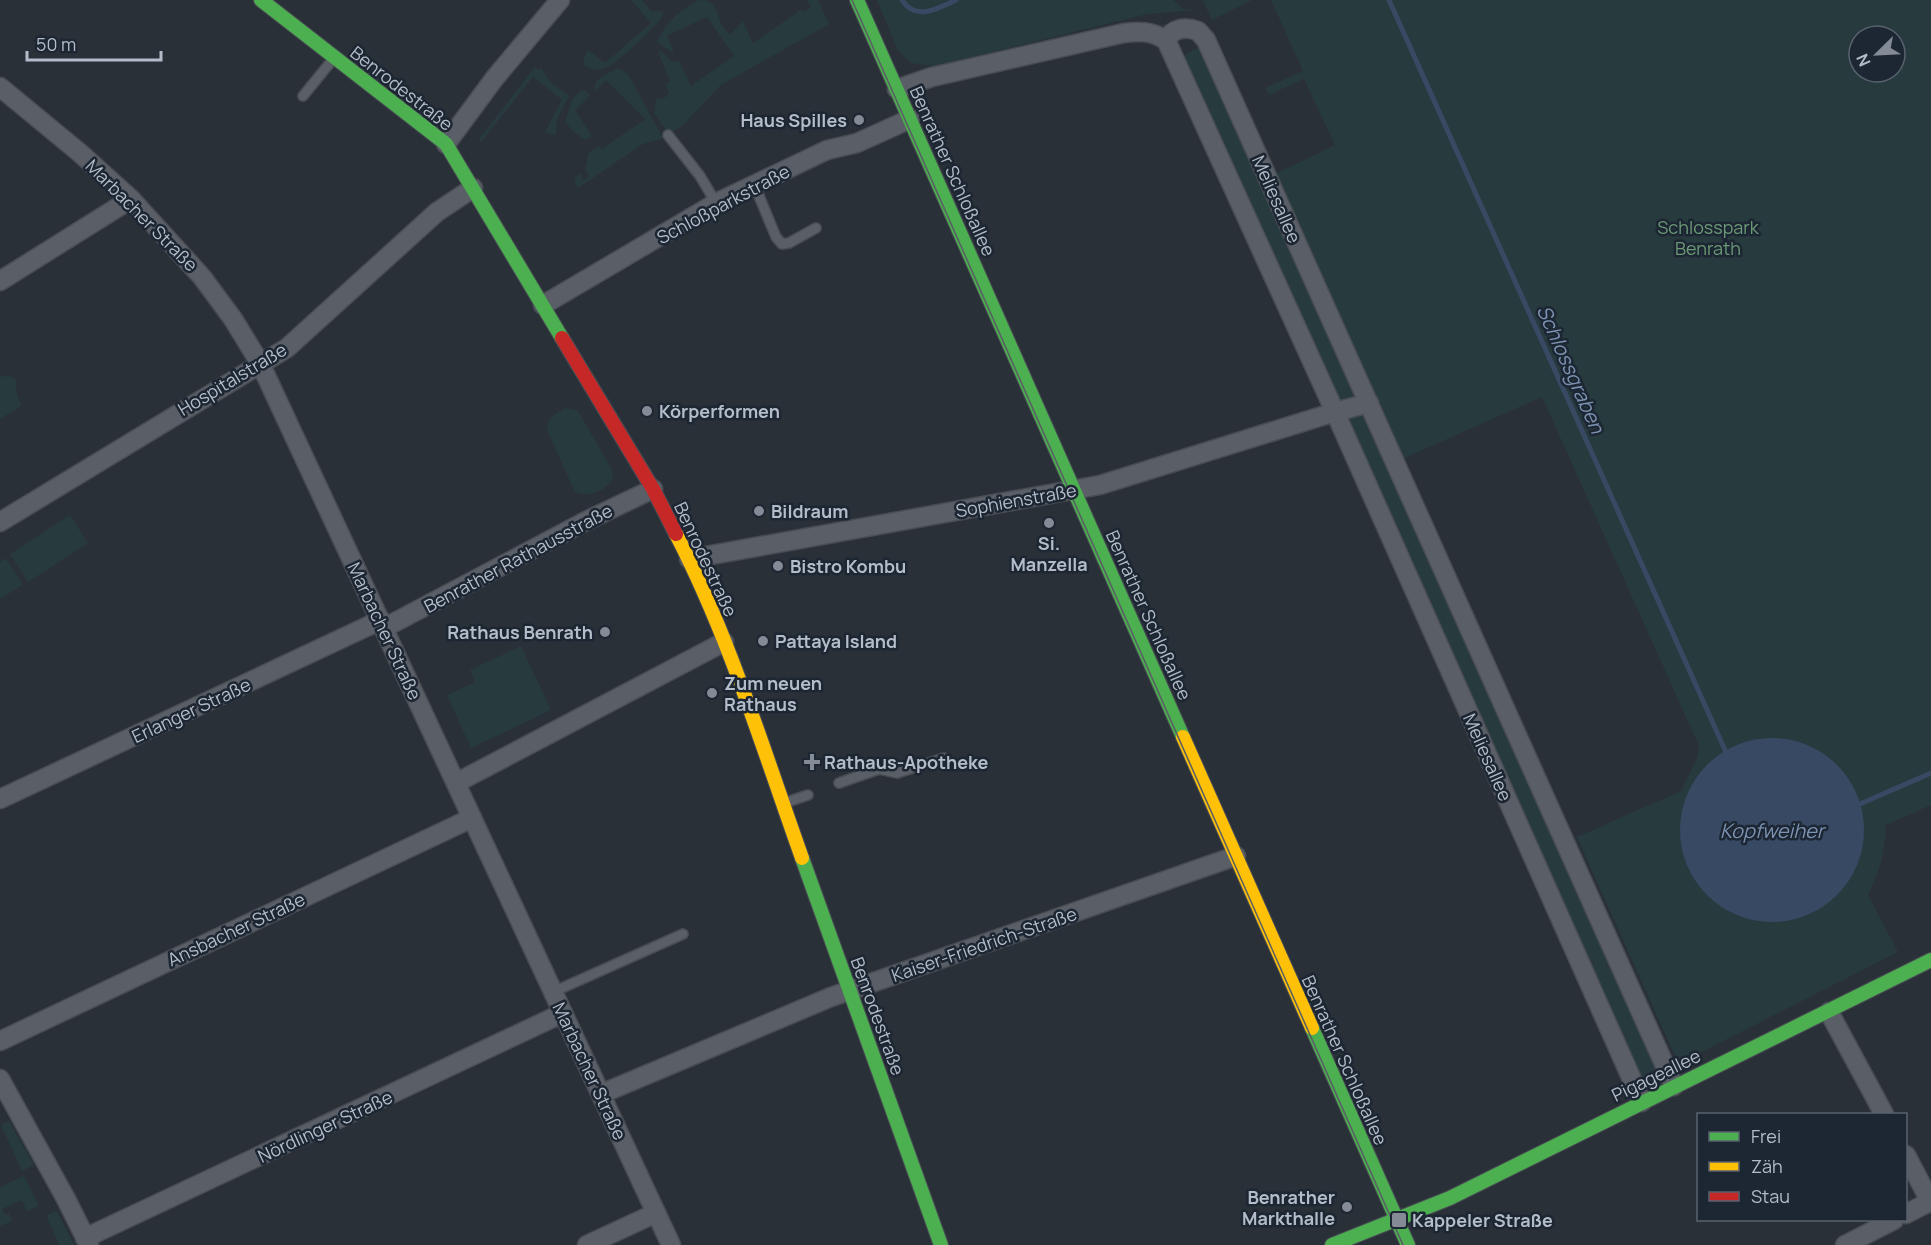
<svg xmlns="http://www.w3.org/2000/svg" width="1931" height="1245" font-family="Manrope,sans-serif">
  <rect width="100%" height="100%" fill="#2a3038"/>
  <!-- green -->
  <g fill="#273a3e" fill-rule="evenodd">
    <path d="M631 0H642L651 11H662L663 15C656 27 615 66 603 69 597 71 591 69 585 66L583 60 588 50 605 63 651 23Z"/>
    <path d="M699 0C724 0 713 25 731 34L743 21 753 43 802 9 804 12 811 7 807 0H818L829 24 721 85 682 126 669 134 654 113 657 97 662 99 667 96 669 92 665 84 670 82 658 52 661 51 672 62 679 61 691 86 734 56 707 17 667 36 674 52H672L657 42C666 21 679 11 699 0Z"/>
    <path d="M877 0H1173L1183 9 1196 10 1147 14 935 66 911 63 897 49Z"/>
    <path d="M1206 0H1252L1212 20 1203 1Z"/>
    <path d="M1271 0H1931V805L1886 825C1885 853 1880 870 1868 895L1898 952 1688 1059H1679L1675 1056 1577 837 1681 791 1698 756 1699 746 1542 397 1398 461 1271 176 1335 145 1304 79 1269 95 1265 88 1303 71ZM1859 36H1895V72H1859Z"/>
    <path d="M1198 48 1201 49 1663 1078 1646 1090 1184 59 1187 53Z"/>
    <path d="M535 67 539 70 541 68 551 83 569 96 557 119 556 133 554 135 545 132 562 100 533 77 481 142 479 139Z"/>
    <path d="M618 68 628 74 663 138 643 144 578 188 575 183V179L579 173 584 180 589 176 585 169 589 152 599 146 602 149 645 119 606 80 595 91C592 77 609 74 618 68Z"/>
    <path d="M585 90 590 95 575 110 592 136 585 140 574 132 565 122 572 100 580 91Z"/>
    <path d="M9 375 16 380V391L21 406 0 419V377Z"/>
    <path d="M565 408 578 411 613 472C616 487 587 500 575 492L547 430C547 417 555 414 565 408Z"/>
    <path d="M70 515 88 543 28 582 10 554Z"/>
    <path d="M6 558 23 585 0 599V562Z"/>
    <path d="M521 646 551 710 471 748 447 695 475 682 470 670Z"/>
    <path d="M9 1121 34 1165 22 1171 1 1125Z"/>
    <path d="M24 1176 39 1206 27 1211 22 1200 2 1209 5 1215 9 1213 12 1221 0 1226V1187Z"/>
    <path d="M57 1211 74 1245H59L46 1215Z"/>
  </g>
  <!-- water -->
  <circle fill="#384963" cx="1772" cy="830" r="92"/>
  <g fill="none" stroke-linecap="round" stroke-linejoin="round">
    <!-- stream -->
    <g stroke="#384963" stroke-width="5">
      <path d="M902 0C916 22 938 8 956 0"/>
      <path d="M1389 0 1725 750"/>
      <path d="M1860 804 1931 773"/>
    </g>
    <!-- lane casing -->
    <g stroke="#484c53" stroke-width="12">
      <g id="lane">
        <path d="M303 96 334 58"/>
        <path d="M668 135 700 176 716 203"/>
        <path d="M754 184 776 237 782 244 789 243 816 228"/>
        <path d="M839 783 879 769 897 773 944 758"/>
        <path d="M784 803 808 795"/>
        <path d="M553 992 683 934"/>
      </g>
    </g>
    <!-- street casing -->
    <g stroke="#484c53" stroke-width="21">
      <g id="street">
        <path d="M1166 40C1173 28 1185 26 1198 31L1206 40 1674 1086"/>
        <path d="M0 87 80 153 131 199 202 277 233 319 260 363 671 1245"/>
        <path d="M897 89 932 77 1124 33C1141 31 1151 31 1166 40L1335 412 1642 1102"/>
        <path d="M446 144 494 79 560 0"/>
        <path d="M0 281 131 199"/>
        <path d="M543 305 716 203 827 150 857 143 910 119"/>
        <path d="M0 522 287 348 437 212 473 188"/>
        <path d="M689 559 1100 485 1335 412 1369 403"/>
        <path d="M384 628 586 521 653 489"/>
        <path d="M456 783 724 642"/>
        <path d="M0 799 381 620"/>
        <path d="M1829 1012 1884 1114"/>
        <path d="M0 1041 472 818"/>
        <path d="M0 1079 66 1199 89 1245"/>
        <path d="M601 1094 831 997 1236 856"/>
        <path d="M1906 1155 1931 1203"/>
        <path d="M1906 1214 1931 1201"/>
        <path d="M85 1238 563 1013"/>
        <path d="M587 1245 656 1213"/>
        <path d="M1845 1245 1894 1220"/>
      </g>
    </g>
    <!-- fast casing -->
    <g stroke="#484c53" stroke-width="16">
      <g id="fast">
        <path d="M261 0 446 144 562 338"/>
        <path d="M857 0 1183 737"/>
        <path d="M802 858 941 1245"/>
        <path d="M1312 1028 1408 1245"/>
        <path d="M1332 1245 1450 1198 1931 960"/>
      </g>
    </g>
    <!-- slow casing -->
    <g stroke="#484c53" stroke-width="16">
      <g id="slow">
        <path d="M676 534C729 636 763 749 802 858"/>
        <path d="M1183 737 1312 1028"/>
      </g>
    </g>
    <!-- jam casing -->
    <g stroke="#484c53" stroke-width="16">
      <path id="jam" d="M562 338 653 489 676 534"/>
    </g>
    <!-- lane -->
    <use href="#lane" stroke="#5a5e66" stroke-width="9"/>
    <!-- street -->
    <use href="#street" stroke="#5a5e66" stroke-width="18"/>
    <!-- fast -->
    <use href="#fast" stroke="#4caf50" stroke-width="14"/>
    <!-- slow -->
    <use href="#slow" stroke="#ffc107" stroke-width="14"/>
    <!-- jam -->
    <use href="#jam" stroke="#c62828" stroke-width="14"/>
    <!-- tram -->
    <path stroke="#595d64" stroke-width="1.5" d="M852 0 1403 1245"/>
  </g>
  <!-- markers -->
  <g fill="#848b96" stroke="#1d2633" stroke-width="2">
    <circle cx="859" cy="120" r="6"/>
    <circle cx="647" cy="411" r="6"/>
    <circle cx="759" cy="511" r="6"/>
    <circle cx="1049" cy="523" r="6"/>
    <circle cx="778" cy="566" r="6"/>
    <circle cx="605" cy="632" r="6"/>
    <circle cx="763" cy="641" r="6"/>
    <circle cx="712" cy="693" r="6"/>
    <path d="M809 753h6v6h6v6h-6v6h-6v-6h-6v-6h6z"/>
    <circle cx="1347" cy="1207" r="6"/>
    <rect x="1391" y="1212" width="16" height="16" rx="3"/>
  </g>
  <g text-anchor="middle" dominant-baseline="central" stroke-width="5" stroke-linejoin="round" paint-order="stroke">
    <!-- street labels -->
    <g font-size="18" fill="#b4bcc9" stroke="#1d2633">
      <text transform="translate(402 88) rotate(38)">Benrodestraße</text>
      <text transform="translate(953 171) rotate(66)">Benrather Schloßallee</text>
      <text transform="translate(1277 199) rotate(66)">Meliesallee</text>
      <text transform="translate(723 204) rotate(-28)">Schloßparkstraße</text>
      <text transform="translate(142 215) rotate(45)">Marbacher Straße</text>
      <text transform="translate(232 379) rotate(-31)">Hospitalstraße</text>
      <text transform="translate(1016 500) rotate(-10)">Sophienstraße</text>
      <text transform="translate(518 558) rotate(-28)">Benrather Rathausstraße</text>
      <text transform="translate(706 559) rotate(65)">Benrodestraße</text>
      <text transform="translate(1149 615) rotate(66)">Benrather Schloßallee</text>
      <text transform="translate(385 631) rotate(65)">Marbacher Straße</text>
      <text transform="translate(191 710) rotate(-25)">Erlanger Straße</text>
      <text transform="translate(1488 757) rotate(66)">Meliesallee</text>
      <text transform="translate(236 929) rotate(-25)">Ansbacher Straße</text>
      <text transform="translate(984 944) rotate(-19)">Kaiser-Friedrich-Straße</text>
      <text transform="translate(878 1016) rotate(70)">Benrodestraße</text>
      <text transform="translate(1345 1060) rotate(66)">Benrather Schloßallee</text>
      <text transform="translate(590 1071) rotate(65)">Marbacher Straße</text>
      <text transform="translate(1656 1075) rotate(-26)">Pigageallee</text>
      <text transform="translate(325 1126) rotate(-25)">Nördlinger Straße</text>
    </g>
    <!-- poi labels -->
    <g font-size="18" font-weight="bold" fill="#b4bcc9" stroke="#1d2633" text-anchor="start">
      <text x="847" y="120" text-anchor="end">Haus Spilles</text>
      <text x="659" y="411">Körperformen</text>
      <text x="771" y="511">Bildraum</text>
      <text x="1049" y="543" text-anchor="middle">Si.<tspan x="1049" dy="21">Manzella</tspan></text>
      <text x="790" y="566">Bistro Kombu</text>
      <text x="593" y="632" text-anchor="end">Rathaus Benrath</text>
      <text x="775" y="641">Pattaya Island</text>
      <text x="724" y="683">Zum neuen<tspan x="724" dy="21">Rathaus</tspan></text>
      <text x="824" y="762">Rathaus-Apotheke</text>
      <text x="1335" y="1197" text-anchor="end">Benrather<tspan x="1335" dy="21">Markthalle</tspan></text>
      <text x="1412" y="1220">Kappeler Straße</text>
    </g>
    <!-- park labels -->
    <g font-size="18" fill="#6b9a76" stroke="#1d2633">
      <text x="1708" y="227">Schlosspark<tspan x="1708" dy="21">Benrath</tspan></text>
    </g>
    <!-- water labels -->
    <g font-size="20" font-style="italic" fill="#7c92b1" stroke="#1d2633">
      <text transform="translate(1571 369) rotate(66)">Schlossgraben</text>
      <text x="1772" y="830">Kopfweiher</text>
    </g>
  </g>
  <!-- legend -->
  <rect x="1697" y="1113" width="210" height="108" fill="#1d2633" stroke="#59626f" stroke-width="1.5"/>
  <rect x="1709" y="1132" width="30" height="9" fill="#4caf50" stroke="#59626f" stroke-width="1.5"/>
  <text x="1751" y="1143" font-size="18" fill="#b4bcc9">Frei</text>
  <rect x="1709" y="1162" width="30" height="9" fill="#ffc107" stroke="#59626f" stroke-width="1.5"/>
  <text x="1751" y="1173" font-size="18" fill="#b4bcc9">Zäh</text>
  <rect x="1709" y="1192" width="30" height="9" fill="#c62828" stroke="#59626f" stroke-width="1.5"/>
  <text x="1751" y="1203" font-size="18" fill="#b4bcc9">Stau</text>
  <!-- north arrow -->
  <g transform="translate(1877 54) rotate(246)"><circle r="28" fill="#1d2633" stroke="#59626f" stroke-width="1.5"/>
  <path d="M0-4.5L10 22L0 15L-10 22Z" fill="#848b96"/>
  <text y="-9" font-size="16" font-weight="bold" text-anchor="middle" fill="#b4bcc9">N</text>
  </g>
  <!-- scale -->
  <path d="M27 51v9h134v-9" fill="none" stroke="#b4bcc9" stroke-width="3"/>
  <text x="36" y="51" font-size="18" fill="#b4bcc9" stroke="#1d2633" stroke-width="4.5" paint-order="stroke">50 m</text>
</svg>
